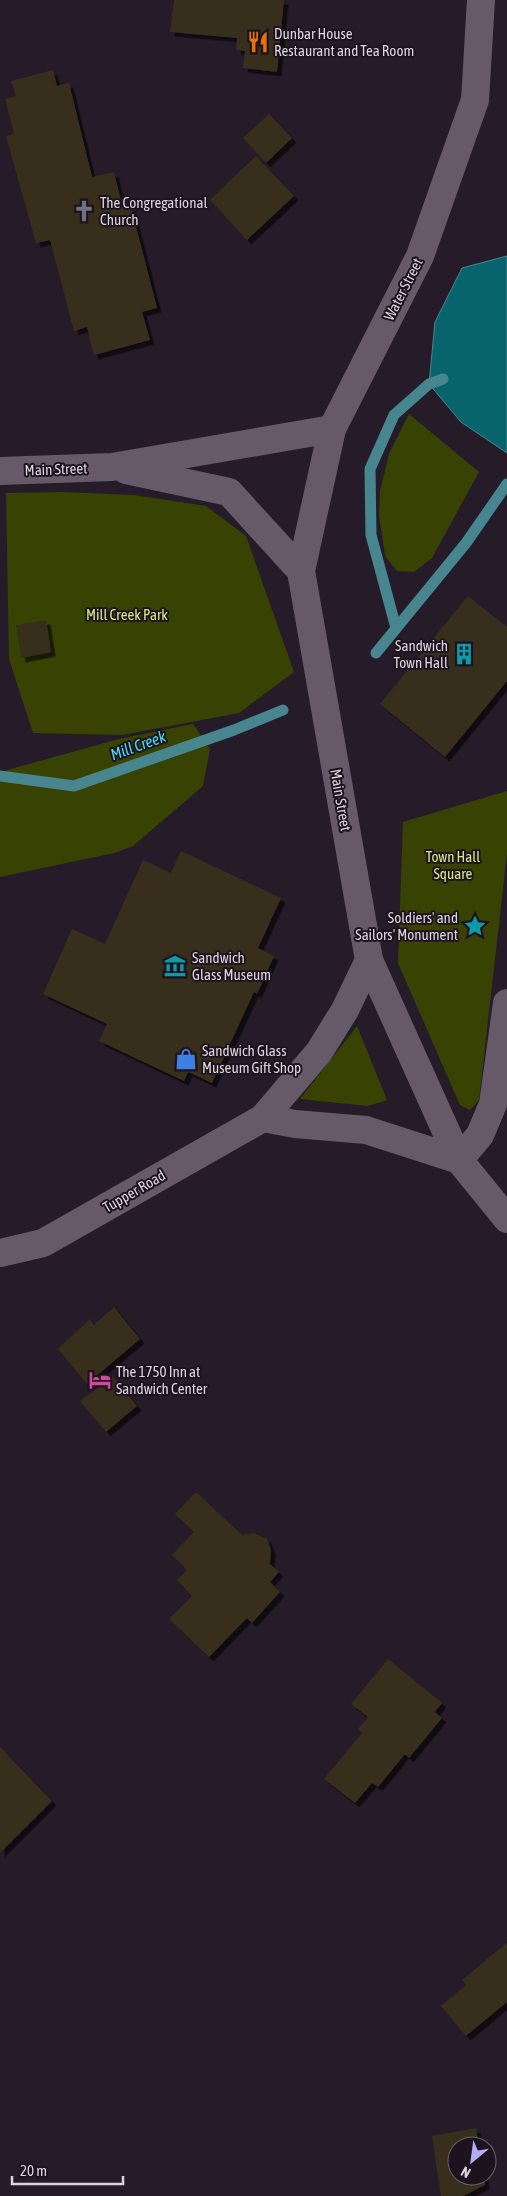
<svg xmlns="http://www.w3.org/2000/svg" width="507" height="2196" font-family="'Asap Condensed',sans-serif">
  <defs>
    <filter id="shadow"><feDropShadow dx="4.5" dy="4.5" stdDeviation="0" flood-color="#0009"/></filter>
  </defs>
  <rect width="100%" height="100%" fill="#261c29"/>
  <!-- green -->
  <g fill="#384303">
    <path d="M409 414 479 472 432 558 414 572 397 571 385 556 379 515 380 491 389 454Z"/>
    <path d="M63 492 133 495 206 506 246 536 294 672 239 713 122 735 33 733 9 659 6 493Z"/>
    <path d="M193 724 210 749 203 786 133 846 114 853 0 877V772L119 739Z"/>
    <path d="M507 791V853L479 1100 470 1110 460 1105 398 963 403 822Z"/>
    <path d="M357 1026 387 1100 368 1106 300 1099Z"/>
  </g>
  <!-- water -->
  <path fill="#07646d" stroke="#47868f" d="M507 256V453L461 422 429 384 435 322 462 268Z"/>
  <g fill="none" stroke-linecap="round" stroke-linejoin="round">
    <!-- stream -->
    <g stroke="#47868f" stroke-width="11">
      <path d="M396 628 371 535 370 469 394 415 429 384 443 379"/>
      <path d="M376 653 466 543 507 484"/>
      <path d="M0 776 74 786 234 730 283 710"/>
    </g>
  </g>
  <!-- building -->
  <g fill="#372e1f" filter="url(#shadow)">
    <path d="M174 0H284L277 72 243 68 245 51 236 50 237 38 170 32Z"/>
    <path d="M53 70 57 86 69 83 92 177 114 172 123 209 131 207 157 308 142 312 150 340 94 355 87 327 74 331 50 240 36 243 6 136 14 134 5 99 16 96 11 81Z"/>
    <path d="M269 114 292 138 266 163 243 138Z"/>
    <path d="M256 156 294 196 247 240 210 200Z"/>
    <path d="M468 596 507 627V681L445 757 380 704Z"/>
    <path d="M46 620 51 652 21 658 16 625Z"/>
    <path d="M181 851 281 898 258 948 274 956 257 994 254 992 212 1083 188 1072 184 1081 99 1041 107 1024 43 994 72 929 105 944 143 860 171 873Z"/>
    <path d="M114 1307 140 1339 87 1384 58 1349 90 1319 94 1325Z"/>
    <path d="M113 1377 137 1406 106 1432 80 1401Z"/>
    <path d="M196 1492 242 1535 254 1533 267 1539 271 1550 270 1564 279 1572 270 1582 280 1592 252 1623 247 1618 209 1657 169 1619 192 1596 177 1580 187 1570 172 1555 194 1532 175 1514Z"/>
    <path d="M388 1659 442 1703 435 1712 442 1718 409 1758 405 1754 378 1787 372 1783 355 1803 324 1779 362 1733 358 1729 368 1717 351 1704Z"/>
    <path d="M0 1747 52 1801 0 1853Z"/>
    <path d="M507 1943V2002L466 2036 441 2006 466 1985 462 1980Z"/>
    <path d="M476 2128 479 2146H457V2176H484L485 2185 463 2196H441L432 2136Z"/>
  </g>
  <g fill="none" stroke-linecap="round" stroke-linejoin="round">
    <!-- street -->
    <g stroke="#665a69" stroke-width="28">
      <path d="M126 470 229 492 301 571"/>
      <path d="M0 471 112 467 332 429"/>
      <path d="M459 1160 480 1135 493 1104 507 1003"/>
    </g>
    <!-- secondary -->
    <g stroke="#665a69" stroke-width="28">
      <path d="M481 0 475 100 420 256 332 429 301 571 369 960 459 1160 507 1219"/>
      <path d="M263 1118 295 1124 366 1130 459 1160"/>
      <path d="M0 1253 43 1243 263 1118 319 1052 345 1010 369 960"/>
    </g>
  </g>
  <!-- icons -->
  <defs>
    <g id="restaurant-bare" transform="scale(1.725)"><path d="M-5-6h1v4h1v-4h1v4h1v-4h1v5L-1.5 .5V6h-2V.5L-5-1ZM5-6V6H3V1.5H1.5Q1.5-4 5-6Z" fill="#e8710a" stroke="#1d131f" stroke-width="2.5" paint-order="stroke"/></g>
    <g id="church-bare" transform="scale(1.725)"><path d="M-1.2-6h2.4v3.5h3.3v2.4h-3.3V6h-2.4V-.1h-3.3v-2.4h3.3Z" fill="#6b7280" stroke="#1d131f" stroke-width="2.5" paint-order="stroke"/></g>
    <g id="building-bare" transform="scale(1.725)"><path d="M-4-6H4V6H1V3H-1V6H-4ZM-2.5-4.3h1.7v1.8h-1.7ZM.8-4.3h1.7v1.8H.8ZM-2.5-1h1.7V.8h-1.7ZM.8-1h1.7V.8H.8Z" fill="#0f9aa8" stroke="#1d131f" stroke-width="2.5" paint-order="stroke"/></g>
    <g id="sight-bare" transform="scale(1.725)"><path d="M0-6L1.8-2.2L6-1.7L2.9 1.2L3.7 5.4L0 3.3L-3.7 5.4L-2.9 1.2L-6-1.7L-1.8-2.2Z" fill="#0f9aa8" stroke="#1d131f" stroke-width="2.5" paint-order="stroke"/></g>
    <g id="museum-bare" transform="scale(1.725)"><path d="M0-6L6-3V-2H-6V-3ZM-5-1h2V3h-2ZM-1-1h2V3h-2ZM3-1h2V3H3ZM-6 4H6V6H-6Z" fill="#0f9aa8" stroke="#1d131f" stroke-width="2.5" paint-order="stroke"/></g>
    <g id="shop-bare" transform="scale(1.725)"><path d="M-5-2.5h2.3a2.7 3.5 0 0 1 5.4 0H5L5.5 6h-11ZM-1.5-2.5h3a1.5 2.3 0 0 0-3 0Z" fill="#3f7fe0" stroke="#1d131f" stroke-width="2.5" paint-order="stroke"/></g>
    <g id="hotel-bare" transform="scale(1.725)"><path d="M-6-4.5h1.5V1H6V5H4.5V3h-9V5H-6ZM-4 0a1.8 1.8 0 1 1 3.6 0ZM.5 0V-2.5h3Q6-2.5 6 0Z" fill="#d1479c" stroke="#1d131f" stroke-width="2.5" paint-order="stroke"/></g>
  </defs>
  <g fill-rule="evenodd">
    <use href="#restaurant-bare" x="258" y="42"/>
    <use href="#church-bare" x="84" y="211"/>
    <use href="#building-bare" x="464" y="654"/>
    <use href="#sight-bare" x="475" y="926"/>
    <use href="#museum-bare" x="175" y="966"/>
    <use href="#shop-bare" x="186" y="1059"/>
    <use href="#hotel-bare" x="100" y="1380"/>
  </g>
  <g text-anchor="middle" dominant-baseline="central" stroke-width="4" stroke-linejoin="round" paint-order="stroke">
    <!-- poi labels -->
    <g font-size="15" fill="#dbd4dd" stroke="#1d131f" text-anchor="start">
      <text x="274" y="33">Dunbar House<tspan x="274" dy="17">Restaurant and Tea Room</tspan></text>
      <text x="100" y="202">The Congregational<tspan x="100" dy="17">Church</tspan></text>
      <text x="448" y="645" text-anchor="end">Sandwich<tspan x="448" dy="17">Town Hall</tspan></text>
      <text x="458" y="917" text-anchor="end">Soldiers' and<tspan x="458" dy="17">Sailors' Monument</tspan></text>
      <text x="192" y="957">Sandwich<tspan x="192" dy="17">Glass Museum</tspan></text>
      <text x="202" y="1050">Sandwich Glass<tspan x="202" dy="17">Museum Gift Shop</tspan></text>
      <text x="116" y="1371">The 1750 Inn at<tspan x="116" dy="17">Sandwich Center</tspan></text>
    </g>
    <!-- street labels -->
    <g font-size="15" fill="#dbd4dd" stroke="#1d131f">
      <text transform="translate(403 289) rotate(-63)">Water Street</text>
      <text transform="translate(56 469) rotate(-2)">Main Street</text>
      <text transform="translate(341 800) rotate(80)">Main Street</text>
      <text transform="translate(134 1191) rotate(-30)">Tupper Road</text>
    </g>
    <!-- park labels -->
    <g font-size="15" fill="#d2e986" stroke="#1d131f">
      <text x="127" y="614">Mill Creek Park</text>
      <text x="453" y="856">Town Hall<tspan x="453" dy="17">Square</tspan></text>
    </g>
    <!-- water labels -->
    <g font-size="16" font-style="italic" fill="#48e0f1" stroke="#1d131f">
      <text transform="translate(138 745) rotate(-20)">Mill Creek</text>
    </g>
  </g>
  <!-- north arrow -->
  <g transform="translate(472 2161) rotate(209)"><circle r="24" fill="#1d131f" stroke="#69606b"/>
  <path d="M0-4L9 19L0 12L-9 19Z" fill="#b5acf9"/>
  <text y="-8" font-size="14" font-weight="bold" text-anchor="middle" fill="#dbd4dd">N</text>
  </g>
  <!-- scale -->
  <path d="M12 2176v8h111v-8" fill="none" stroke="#dbd4dd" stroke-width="2.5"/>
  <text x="20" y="2176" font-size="15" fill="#dbd4dd" stroke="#1d131f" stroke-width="4" paint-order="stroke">20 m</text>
</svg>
